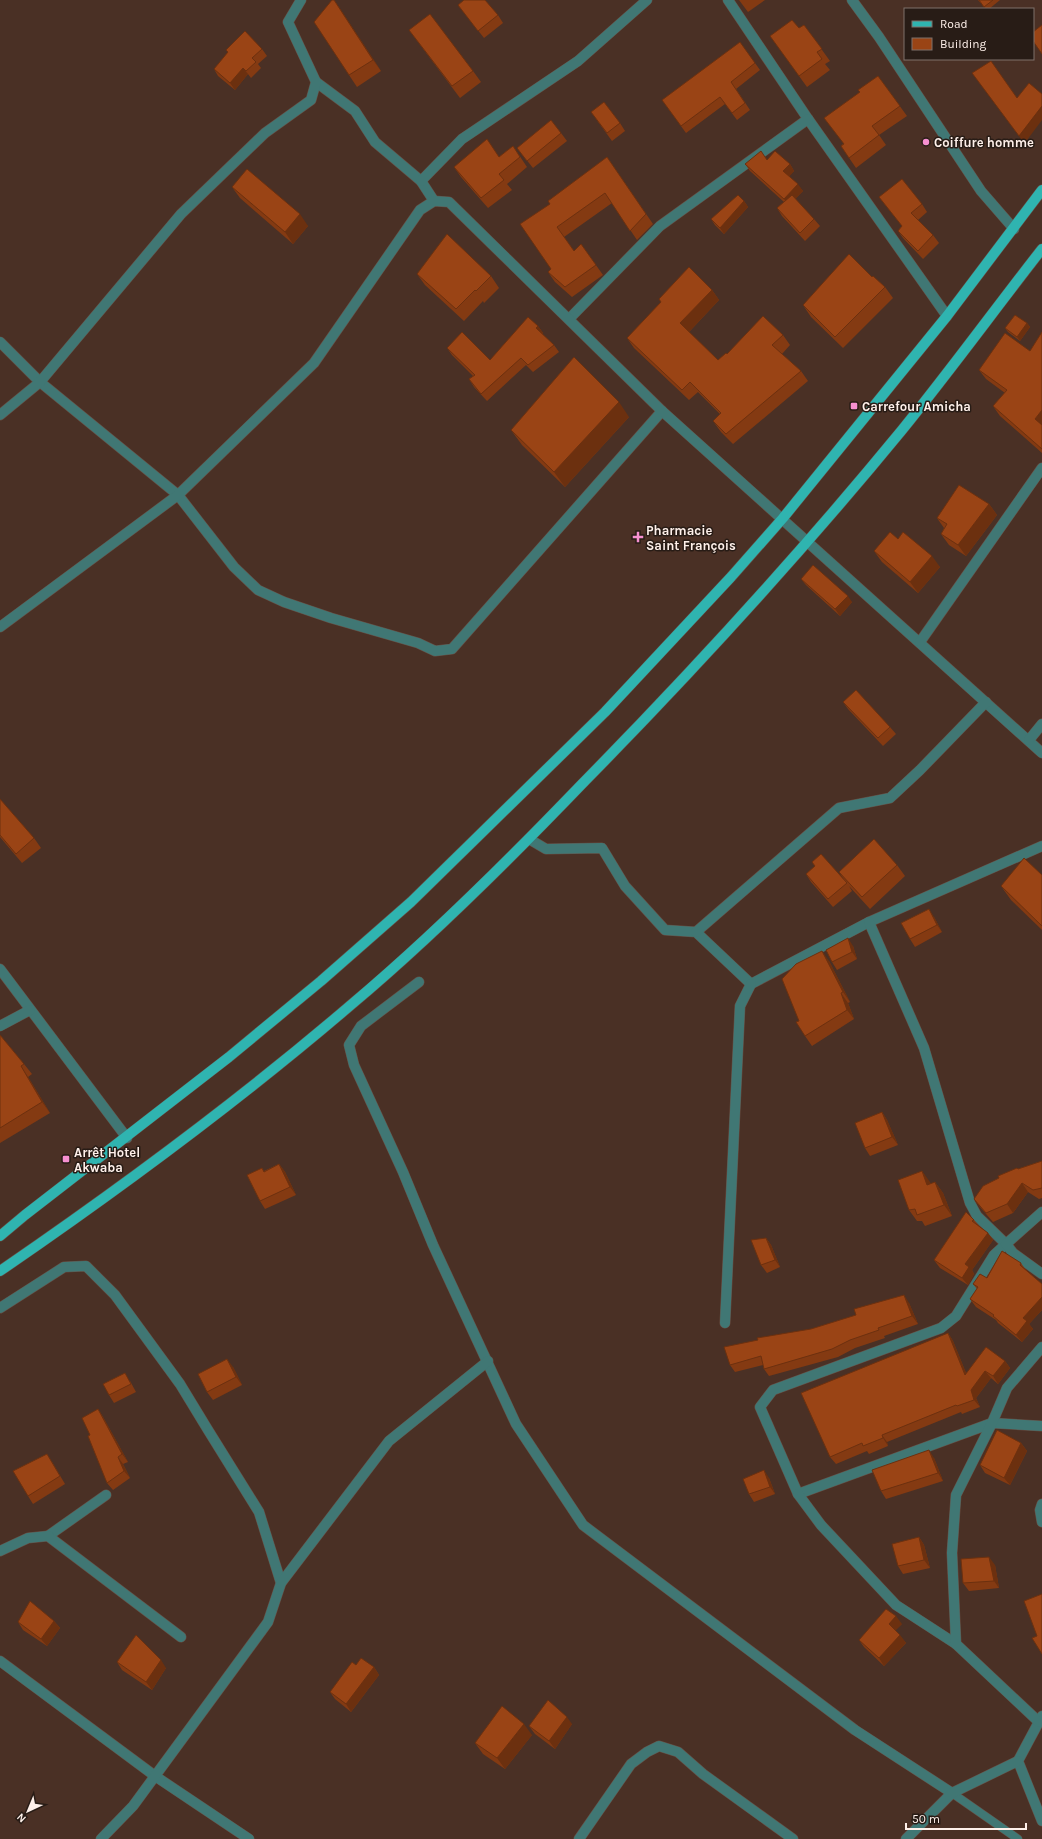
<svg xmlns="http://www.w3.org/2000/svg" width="1042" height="1839" font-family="Karla,sans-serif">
  <rect width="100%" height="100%" fill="#4a3025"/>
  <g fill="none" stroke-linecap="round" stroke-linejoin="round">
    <!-- lane casing -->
    <g stroke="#674f45" stroke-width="9">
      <path id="lane" d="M952 1793 1018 1839"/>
    </g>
    <!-- street casing -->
    <g stroke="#674f45" stroke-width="11">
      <g id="street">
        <path d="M728 0 808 119 947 316"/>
        <path d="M852 0 879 37 981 191 1014 229"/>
        <path d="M316 82 355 111 375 142 421 181 434 201"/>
        <path d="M421 181 462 139 578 61 647 0"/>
        <path d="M569 319 660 226 808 119"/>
        <path d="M0 342 40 382 178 495 234 567 258 590 284 602 331 618 418 643 435 651 452 649 662 411"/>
        <path d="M0 415 40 382 181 214 265 133 311 100 316 82 288 22 301 0"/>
        <path d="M0 627 178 495 314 363 420 210 434 201 449 202 662 411 1042 753"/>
        <path d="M920 642 1042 468"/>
        <path d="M1029 740 1042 724"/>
        <path d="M529 839 546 849 602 848 625 886 665 930 696 932 751 984 869 922 1042 846"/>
        <path d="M869 922 924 1048 970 1203 977 1216 1006 1244 994 1255 956 1316 941 1328 773 1390 760 1407 798 1494 992 1423 1042 1426"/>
        <path d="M696 932 839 808 890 798 920 770 986 702"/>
        <path d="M0 969 127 1138"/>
        <path d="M419 982 361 1026 349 1045 354 1065 403 1172 433 1245 516 1424 583 1525 855 1730 952 1793"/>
        <path d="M0 1026 30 1010"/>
        <path d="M1042 1212 1006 1244 1013 1253 1042 1274"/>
        <path d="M0 1308 64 1267 86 1266 115 1295 180 1384 208 1430 259 1512 281 1583"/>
        <path d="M725 1323 740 1006 751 984"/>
        <path d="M798 1494 821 1525 896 1605 956 1644"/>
        <path d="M1042 1504 1040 1510 1042 1522"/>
        <path d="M48 1536 106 1495"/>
        <path d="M0 1551 28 1538 48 1536 181 1637"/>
        <path d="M0 1661 155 1776 249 1839"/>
        <path d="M1042 1716 1018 1761 1042 1821"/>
        <path d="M1039 1722 956 1644 952 1553 956 1495 992 1423 1007 1388 1042 1347"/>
        <path d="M101 1839 133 1806 268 1622 281 1583 389 1441 488 1361"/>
        <path d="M579 1839 631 1764 647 1752 659 1746 678 1752 703 1774 793 1839"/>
        <path d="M906 1839 952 1793 1018 1761"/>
      </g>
    </g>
    <!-- primary casing -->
    <g stroke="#674f45" stroke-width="11">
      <g id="primary">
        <path d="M0 1236 25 1215 229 1057 321 981 411 902 605 712 731 577 783 518 947 316 1042 190"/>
        <path d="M0 1271C121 1188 240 1100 352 1004 433 936 508 861 581 785 693 671 801 553 902 430 950 371 995 309 1042 249"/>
      </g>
    </g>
    <!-- lane -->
    <use href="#lane" stroke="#407774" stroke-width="8"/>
    <!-- street -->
    <use href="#street" stroke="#407774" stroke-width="10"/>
    <!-- primary -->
    <use href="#primary" stroke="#2fb4b0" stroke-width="10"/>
  </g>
  <!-- wall -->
  <g fill="#843a12">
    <path d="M334 0 381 71 357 87 349 75Z"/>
    <path d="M739 0H765L748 12Z"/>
    <path d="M978 0H1000L989 9H986Z"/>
    <path d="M458 5 498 15 503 23 484 38Z"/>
    <path d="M804 25 830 61 825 64 830 70 807 87 770 36 799 28Z"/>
    <path d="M409 30 473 71 481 82 460 98Z"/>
    <path d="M262 49 267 56 258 64 261 68 251 78 248 74 235 90 218 76 214 69 228 53 226 50Z"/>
    <path d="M755 63 760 70 736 89 750 110 737 120 725 104 686 133 662 100Z"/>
    <path d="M878 76 907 116 879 135 886 145 856 168 841 146 843 144 860 92Z"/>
    <path d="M596 119 620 123 625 131 612 141Z"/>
    <path d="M561 133 567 141 533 168 517 148Z"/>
    <path d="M513 146 527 167 507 184 512 190 488 208 461 177 454 167 499 157Z"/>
    <path d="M607 157 653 224 637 240 612 203 564 237 574 251 581 244 603 275 572 297 555 282 548 272 551 269 550 204Z"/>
    <path d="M767 160 790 164 794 171 789 176 803 191 795 199 814 219 820 226 805 241 782 216 777 208 784 202 750 171 745 164Z"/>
    <path d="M232 187 308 226 293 244 240 198Z"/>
    <path d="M879 197 922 204 927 212 918 220 933 235 939 243 923 259 903 238 898 231 902 226Z"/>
    <path d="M744 201 748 207 724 234 715 225 711 219Z"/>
    <path d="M417 274 491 276 499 288 484 303 483 301 464 321 425 285Z"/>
    <path d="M872 277 885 287 893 298 843 348 811 317 803 305Z"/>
    <path d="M712 290 719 300 689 332 718 360 727 354 783 335 790 345 782 354 801 371 808 381 733 444 721 432 713 421 720 414 698 392 689 400 634 348 627 338 661 302 659 299Z"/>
    <path d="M1027 323 1030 327 1020 341 1008 332 1005 328Z"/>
    <path d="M538 326 543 333 542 334 554 345 559 352 533 372 526 365 487 401 474 387 469 379 473 376 452 355 447 348 490 360Z"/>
    <path d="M1042 332V453L1000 416 993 406 1005 393 986 379 979 370 1030 351Z"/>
    <path d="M629 417 565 487 522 445 511 430Z"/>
    <path d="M989 504 997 515 966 556 949 545 941 534 944 528 937 518Z"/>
    <path d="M898 539 940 567 918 593 882 562 874 551Z"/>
    <path d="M801 579 852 602 840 616 806 585Z"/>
    <path d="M843 702 890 727 896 734 883 746 848 709Z"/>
    <path d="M0 799 34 838 41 848 22 863 0 837Z"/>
    <path d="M812 862 844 880 839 872 897 865 905 876 870 909 849 886 852 891 833 907 811 882 806 874 815 866Z"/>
    <path d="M1042 875V930L1011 900 1001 886Z"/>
    <path d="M934 917 942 932 915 947 910 939Z"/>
    <path d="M853 946 857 959 837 970 832 962Z"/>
    <path d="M829 961 850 1002 848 1003 854 1019 812 1046 805 1036 799 1021Z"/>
    <path d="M0 1035 24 1064 32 1074 28 1077 50 1113 0 1143Z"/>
    <path d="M882 1112 887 1120 898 1145 870 1156 865 1148Z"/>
    <path d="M1042 1161V1198L1039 1199 1028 1192 1013 1213 993 1222 980 1207 974 1199 999 1178 1018 1169Z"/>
    <path d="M279 1164 285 1172 296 1195 265 1209 260 1201 264 1171Z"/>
    <path d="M922 1171 930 1184 935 1182 943 1193 952 1216 925 1226 922 1221H917L909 1210Z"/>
    <path d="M966 1212 974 1220 979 1226 988 1233 993 1240 972 1270 974 1274 968 1285 940 1268 934 1260Z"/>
    <path d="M766 1238 771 1245 780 1267 767 1273 761 1265Z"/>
    <path d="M1021 1263 1025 1269 1042 1284V1310L1029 1324 1033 1329 1022 1342 998 1323 996 1320 976 1307 970 1299 977 1289 973 1284Z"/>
    <path d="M909 1303 918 1324 884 1336 885 1338 855 1348 838 1357 769 1376 764 1369 763 1365 735 1372 730 1365 811 1329Z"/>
    <path d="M948 1333 953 1341 966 1373 1005 1361 1010 1368 998 1384 991 1378 976 1398 980 1407 962 1414 961 1412 887 1442 888 1446 869 1454 867 1451 836 1464 830 1457Z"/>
    <path d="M233 1367 242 1385 213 1400 207 1392Z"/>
    <path d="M130 1381 136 1392 114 1403 109 1395Z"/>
    <path d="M98 1409 103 1417 128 1462 123 1464 130 1478 113 1490 107 1483 90 1435Z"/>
    <path d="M1021 1443 1027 1451 1010 1485 985 1473 980 1465Z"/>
    <path d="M934 1458 943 1481 886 1499 881 1491Z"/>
    <path d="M52 1462 65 1484 33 1504 28 1496Z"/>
    <path d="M769 1478 775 1494 754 1502 749 1494Z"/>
    <path d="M919 1537 924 1545 930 1568 903 1574 898 1566Z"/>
    <path d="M995 1565 999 1588 969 1591 963 1583Z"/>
    <path d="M54 1621 60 1628 47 1646 23 1630 18 1622Z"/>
    <path d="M902 1624 895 1630 906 1643 884 1666 864 1647 859 1640Z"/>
    <path d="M117 1662 166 1668 152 1690 122 1670Z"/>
    <path d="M356 1665 374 1667 379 1675 351 1712 335 1699 330 1692Z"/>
    <path d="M572 1724 555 1749 535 1734 529 1726Z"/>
    <path d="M532 1735 505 1769 483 1754 475 1743Z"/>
  </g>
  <!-- shaded-wall -->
  <g fill="#6c300f">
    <path d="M334 0 341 10 381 71 373 60Z"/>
    <path d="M243 68 248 74 235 90 230 83Z"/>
    <path d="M1042 106V120L1024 144 1019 136Z"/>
    <path d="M790 164 794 171 788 178 783 171Z"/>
    <path d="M798 184 803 191 789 206 784 199Z"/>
    <path d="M744 201 748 207 724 234 720 228Z"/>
    <path d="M300 214 308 226 293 244 285 232Z"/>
    <path d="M712 290 719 300 687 334 680 323Z"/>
    <path d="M1027 323 1030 327 1020 341 1017 337Z"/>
    <path d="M538 326 543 333 541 335 536 328Z"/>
    <path d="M619 402 629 417 565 487 554 472Z"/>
    <path d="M1042 410V428L1035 419Z"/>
    <path d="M989 504 997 515 966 556 958 545Z"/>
    <path d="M932 556 940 567 918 593 910 582Z"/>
    <path d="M848 596 852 602 840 616 835 609Z"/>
    <path d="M929 909 934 917 942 932 937 925Z"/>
    <path d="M848 938 853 946 857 959 852 952Z"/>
    <path d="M822 951 829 961 850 1002 843 992Z"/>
    <path d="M841 993 848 1003 854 1019 847 1010Z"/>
    <path d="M21 1066 28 1077 50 1113 42 1102Z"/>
    <path d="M882 1112 887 1120 898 1145 892 1137Z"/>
    <path d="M279 1164 285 1172 296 1195 290 1187Z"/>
    <path d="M922 1171 930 1182 935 1196 927 1185Z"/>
    <path d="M935 1182 943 1193 952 1216 944 1205Z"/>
    <path d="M1022 1183 1028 1192 1013 1213 1007 1204Z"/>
    <path d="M988 1233 993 1240 972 1270 974 1274 968 1285 962 1278 965 1264Z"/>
    <path d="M766 1238 771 1245 780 1267 775 1260Z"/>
    <path d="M904 1295 909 1303 918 1324 912 1316Z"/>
    <path d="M1042 1297V1310L1029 1324 1033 1329 1022 1342 1016 1335 1023 1318Z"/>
    <path d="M948 1333 953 1341 970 1383 965 1375Z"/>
    <path d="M227 1359 233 1367 242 1385 236 1377Z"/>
    <path d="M1005 1361 1010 1368 998 1384 993 1376Z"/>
    <path d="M985 1371 991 1378 976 1398 980 1407 974 1400 971 1390Z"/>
    <path d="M98 1409 103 1417 128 1462 122 1454Z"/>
    <path d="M882 1435 887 1442 888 1446 883 1438Z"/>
    <path d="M1021 1443 1027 1451 1010 1485 1004 1478Z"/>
    <path d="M929 1450 934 1458 943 1481 938 1473Z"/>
    <path d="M118 1457 123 1464 130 1478 124 1471Z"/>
    <path d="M764 1470 769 1478 775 1494 770 1487Z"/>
    <path d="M919 1537 924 1545 930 1568 924 1560Z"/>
    <path d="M989 1557 995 1565 999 1588 994 1581Z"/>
    <path d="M896 1616 902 1624 894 1632 889 1624Z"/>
    <path d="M54 1621 60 1628 47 1646 41 1639Z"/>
    <path d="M900 1635 906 1643 884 1666 879 1658Z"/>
    <path d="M161 1660 166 1668 152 1690 146 1682Z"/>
    <path d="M374 1667 379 1675 351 1712 346 1704Z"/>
    <path d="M567 1717 572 1724 555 1749 549 1741Z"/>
    <path d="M524 1724 532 1735 505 1769 497 1758Z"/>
  </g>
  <!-- building -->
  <g fill="#9a4415" stroke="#6c300f">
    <path d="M332 0H334L373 60 349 75 314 22Z"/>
    <path d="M464 0H485L498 15 478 31 458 5Z"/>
    <path d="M979 0H993L984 7Z"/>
    <path d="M430 14 473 71 452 86 409 30Z"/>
    <path d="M792 20 799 28 804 25 822 49 817 52 822 59 799 76 770 36Z"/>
    <path d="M1042 25V54L1033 41V32Z"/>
    <path d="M245 31 262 49 252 58 256 62 246 71 243 68 230 83 214 69 228 52 226 50Z"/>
    <path d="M740 42 755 63 731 82 745 103 732 113 720 97 681 126 662 100Z"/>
    <path d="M991 61 1017 98 1029 83 1042 94V106L1019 136 972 73Z"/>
    <path d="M878 76 900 106 872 126 879 135 849 158 841 146 844 144 824 118 860 92 858 90Z"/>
    <path d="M604 102 620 123 607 133 591 112Z"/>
    <path d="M551 120 561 133 527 161 517 148Z"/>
    <path d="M487 139 499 157 513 146 520 157 499 174 504 180 481 198 454 167Z"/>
    <path d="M761 151 767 160 775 151 790 164 783 171 798 184 784 199 745 164Z"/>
    <path d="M607 157 646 214 630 231 605 193 557 227 574 251 581 244 596 265 565 287 548 272 551 269 520 224 550 204 548 201Z"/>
    <path d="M247 169 300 214 285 232 232 187Z"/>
    <path d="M902 179 922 204 911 213 933 235 918 251 898 231 902 226 879 197Z"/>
    <path d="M738 195 744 201 720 228 711 219Z"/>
    <path d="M792 195 814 219 800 233 777 208Z"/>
    <path d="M447 234 491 276 476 291 475 290 456 309 417 274Z"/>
    <path d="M849 254 872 277 873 276 885 287 835 337 803 305Z"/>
    <path d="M689 267 712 290 680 323 718 360 726 353 727 354 763 316 783 335 772 345 801 371 726 434 713 421 721 413 690 382 682 390 627 338 661 302 659 299Z"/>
    <path d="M1015 315 1027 323 1017 337 1005 328Z"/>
    <path d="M528 317 538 326 536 328 554 345 528 365 521 358 481 394 469 379 475 375 447 348 462 332 490 360Z"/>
    <path d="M1042 332V410L1035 419 1042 425V449L993 406 1007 390 979 370 1005 333 1030 351Z"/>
    <path d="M574 357 619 402 554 472 511 430Z"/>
    <path d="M959 485 989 504 958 545 941 534 947 524 937 518Z"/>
    <path d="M890 532 898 539 903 532 932 556 910 582 874 551Z"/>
    <path d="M813 565 848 596 835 609 801 579Z"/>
    <path d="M856 690 890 727 878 738 843 702Z"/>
    <path d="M0 799 34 838 16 854 0 835Z"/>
    <path d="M874 839 897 865 862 897 839 872Z"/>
    <path d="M821 854 847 883 828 899 806 874 815 866 812 862Z"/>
    <path d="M1024 858 1042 875V926L1001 886Z"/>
    <path d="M929 909 937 925 910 939 901 923Z"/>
    <path d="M848 938 852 952 832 962 826 950Z"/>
    <path d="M822 951 843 992 841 993 847 1010 805 1036 796 1022 799 1021 782 979 796 964Z"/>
    <path d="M0 1035 24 1064 21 1066 42 1102 0 1128Z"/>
    <path d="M882 1112 892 1137 865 1148 855 1123Z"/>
    <path d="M1042 1161V1188L1033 1190 1022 1183 1007 1204 986 1213 974 1199 983 1186 999 1178 998 1176 1017 1168 1018 1169Z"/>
    <path d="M279 1164 290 1187 260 1201 247 1175 262 1168 264 1172Z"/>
    <path d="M922 1171 927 1185 935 1182 944 1205 917 1215 915 1209 909 1210 898 1180Z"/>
    <path d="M966 1212 974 1220 972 1221 988 1233 965 1264 969 1267 962 1278 934 1260Z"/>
    <path d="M766 1238 775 1260 761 1265 751 1240Z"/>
    <path d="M1002 1251 1021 1263 1020 1265 1042 1284V1297L1023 1318 1027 1321 1016 1335 993 1316 994 1315 970 1299 978 1287 973 1284 980 1274 987 1278Z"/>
    <path d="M904 1295 912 1316 878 1328 879 1330 850 1340 832 1349 764 1369 761 1356 730 1365 724 1347 758 1340 757 1338 811 1329 856 1315 854 1309Z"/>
    <path d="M948 1333 965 1375 986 1347 1005 1361 993 1376 985 1371 971 1390 974 1400 957 1406 956 1405 882 1435 883 1438 863 1446 862 1443 830 1457 801 1393Z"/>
    <path d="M227 1359 236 1377 207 1392 198 1374Z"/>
    <path d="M125 1373 131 1384 109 1395 103 1384Z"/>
    <path d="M98 1409 122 1454 118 1457 124 1471 107 1483 88 1436 90 1435 82 1418Z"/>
    <path d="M997 1430 1021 1443 1004 1478 980 1465Z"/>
    <path d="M929 1450 938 1473 881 1491 872 1470Z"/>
    <path d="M47 1454 60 1476 28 1496 13 1471Z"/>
    <path d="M764 1470 770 1487 749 1494 743 1479Z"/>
    <path d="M919 1537 924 1560 898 1566 892 1544Z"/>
    <path d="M989 1557 994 1581 963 1583 961 1559Z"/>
    <path d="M1042 1594V1654L1032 1638 1037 1636 1024 1601Z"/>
    <path d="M30 1601 54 1621 41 1639 18 1622Z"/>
    <path d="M886 1609 896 1616 889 1624 900 1635 879 1658 859 1640Z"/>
    <path d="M136 1635 161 1660 146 1682 117 1662Z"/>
    <path d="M361 1658 374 1667 346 1704 330 1692 352 1662 356 1665Z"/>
    <path d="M548 1700 567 1717 549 1741 529 1726Z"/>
    <path d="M502 1706 524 1724 497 1758 475 1743Z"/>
  </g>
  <!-- markers -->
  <g fill="#f690d0" stroke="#281c16" stroke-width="1.5">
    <circle cx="926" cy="142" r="4"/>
    <rect x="850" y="402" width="8" height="8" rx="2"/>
    <path d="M636 531h4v4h4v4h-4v4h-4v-4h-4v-4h4z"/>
    <rect x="62" y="1155" width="8" height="8" rx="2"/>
  </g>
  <g text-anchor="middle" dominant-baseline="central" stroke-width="3" stroke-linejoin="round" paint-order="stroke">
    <!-- poi labels -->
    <g font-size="13" font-weight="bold" fill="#fef0ea" stroke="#281c16" text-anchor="start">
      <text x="934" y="142">Coiffure homme</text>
      <text x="862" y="406">Carrefour Amicha</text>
      <text x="646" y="530">Pharmacie<tspan x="646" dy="15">Saint François</tspan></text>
      <text x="74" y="1152">Arrêt Hotel<tspan x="74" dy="15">Akwaba</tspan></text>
    </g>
  </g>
  <!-- legend -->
  <rect x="904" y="8" width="130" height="52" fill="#281c16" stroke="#7e716b"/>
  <rect x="912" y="21" width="20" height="6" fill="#2fb4b0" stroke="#7e716b"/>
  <text x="940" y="28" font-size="12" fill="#fef0ea">Road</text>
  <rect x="912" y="38" width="20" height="12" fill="#9a4415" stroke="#7e716b"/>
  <text x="940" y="48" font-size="12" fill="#fef0ea">Building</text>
  <!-- north arrow -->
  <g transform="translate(28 1811) rotate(224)" stroke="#281c16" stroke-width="3" paint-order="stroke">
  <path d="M0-3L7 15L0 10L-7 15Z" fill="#fef0ea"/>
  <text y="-6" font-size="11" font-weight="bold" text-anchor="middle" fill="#fef0ea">N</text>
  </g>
  <!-- scale -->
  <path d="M906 1823v6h120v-6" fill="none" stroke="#fef0ea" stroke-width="2"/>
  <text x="912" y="1823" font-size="12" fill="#fef0ea" stroke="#281c16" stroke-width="3" paint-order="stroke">50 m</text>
</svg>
